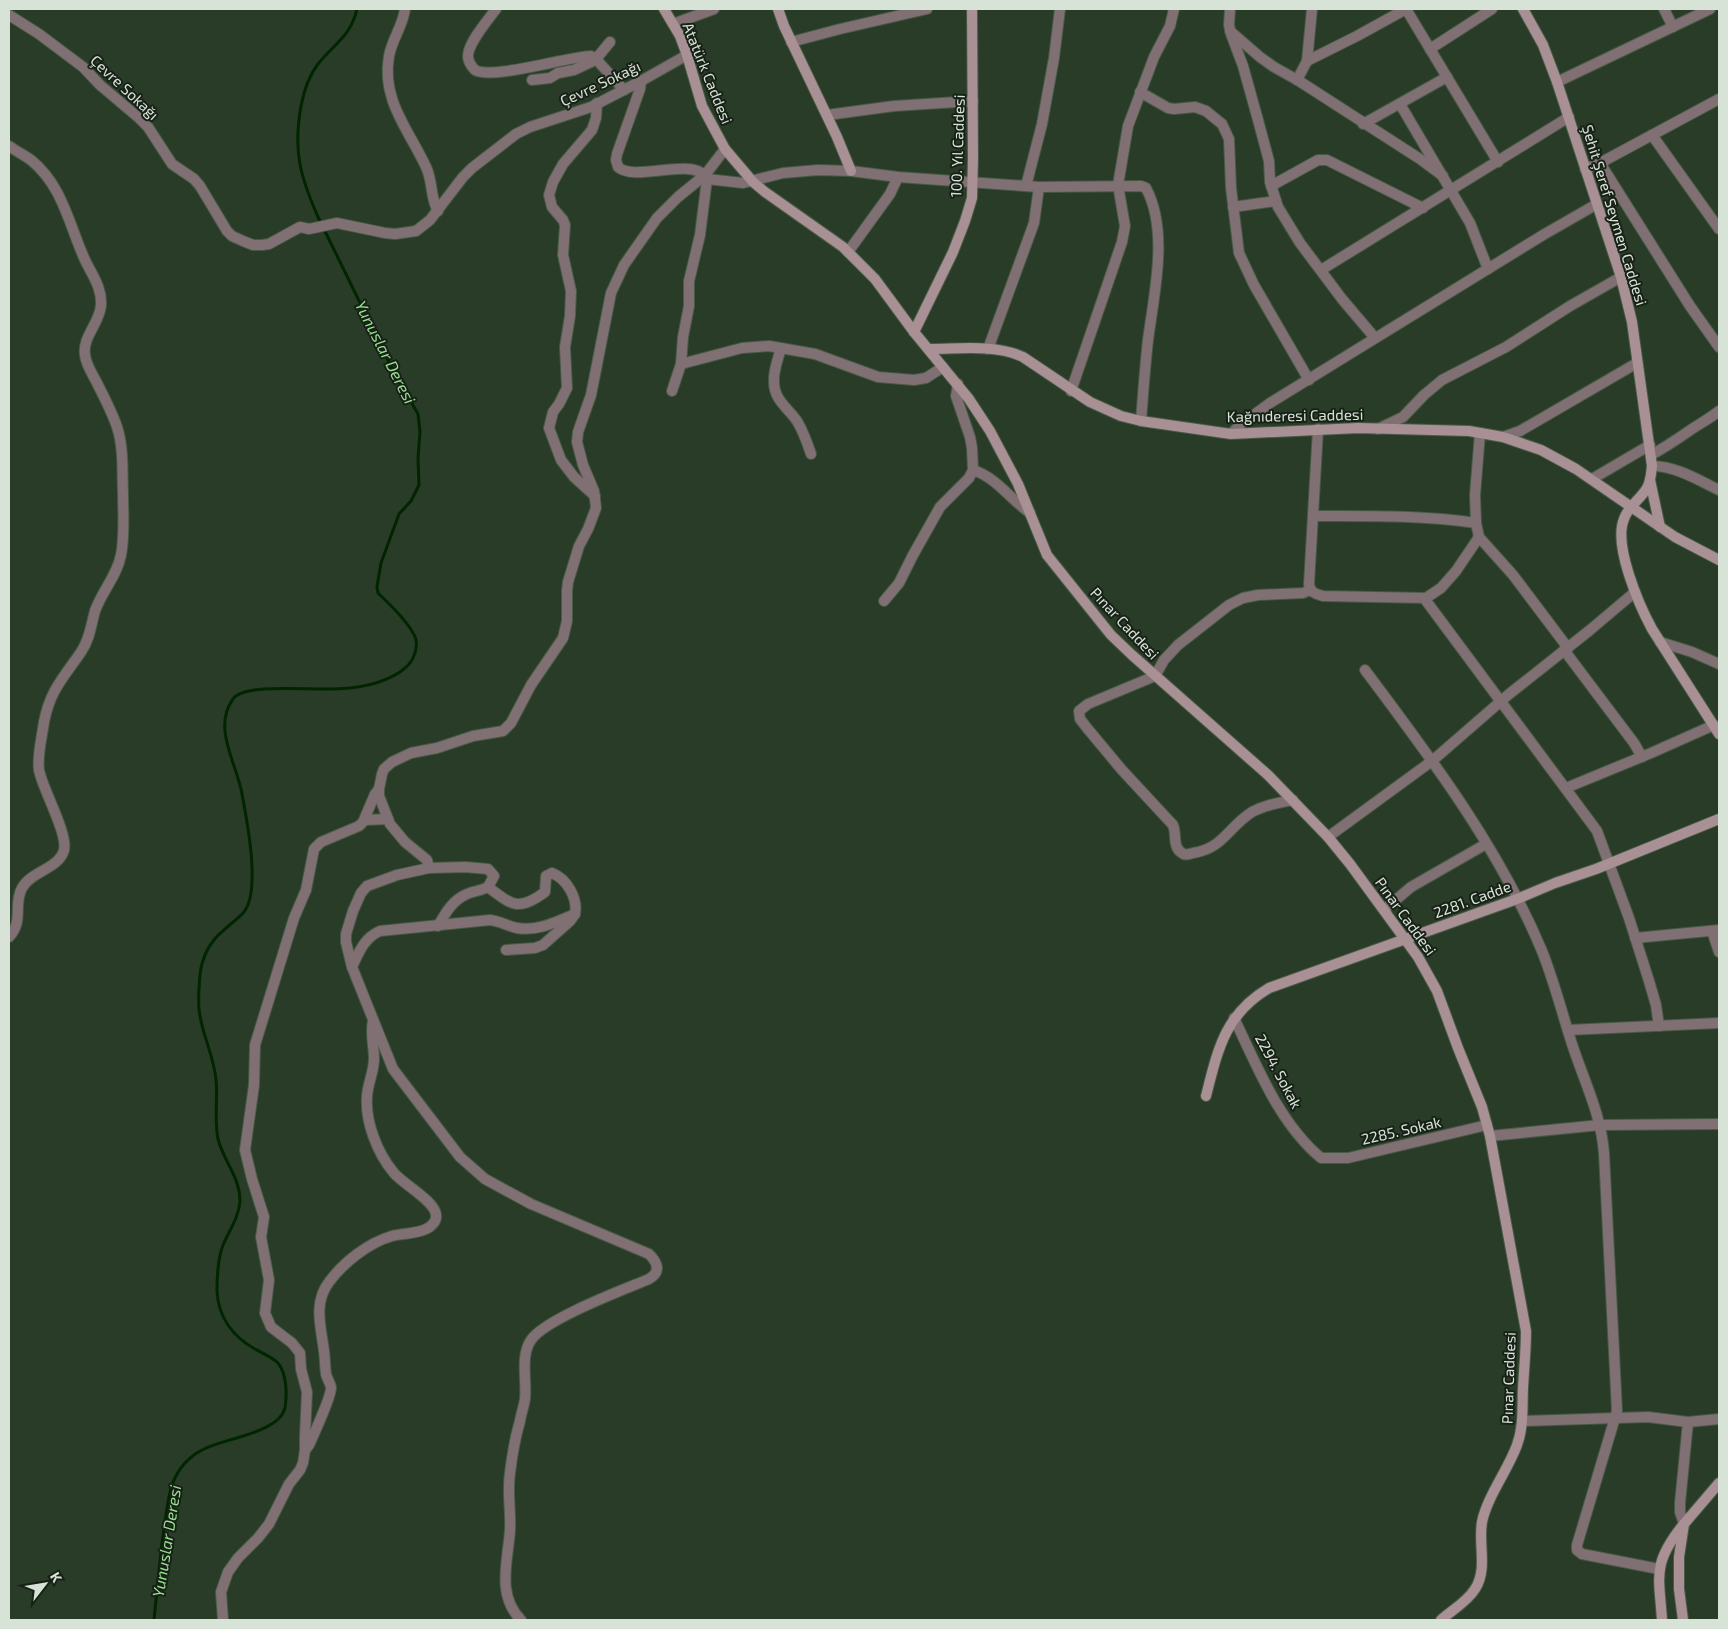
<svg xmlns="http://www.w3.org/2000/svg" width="1728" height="1629" font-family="'Exo 2',sans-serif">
  <rect width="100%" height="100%" fill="#293c27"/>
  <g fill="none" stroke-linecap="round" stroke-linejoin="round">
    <!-- stream -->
    <path stroke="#002500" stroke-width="3" d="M154 1620C157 1589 160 1558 164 1528 167 1511 168 1491 176 1476 182 1464 193 1454 204 1449 225 1438 279 1433 285 1408 287 1395 287 1374 278 1363 272 1357 262 1353 255 1349 233 1337 218 1317 217 1291 217 1276 218 1258 223 1245 229 1231 239 1217 240 1201 240 1177 224 1162 218 1139 214 1120 218 1099 216 1080 214 1055 201 1033 199 1009 198 998 199 986 200 975 202 956 209 942 224 930 230 924 238 919 244 912 261 890 247 821 242 794 237 764 212 728 233 699 244 683 309 690 329 689 353 689 380 685 400 672 405 668 410 665 413 658 417 650 418 640 413 633 405 618 390 605 378 593L377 587 381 563 399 514 411 501 419 485 418 458 420 432 418 414 392 368 318 217C300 176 293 151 301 106 304 90 308 77 318 64 334 44 351 36 357 9"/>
    <!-- street casing -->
    <g stroke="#485a46" stroke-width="12">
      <g id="street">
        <path d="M405 9C403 26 392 39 389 56 381 100 409 130 426 167 433 181 430 198 438 211"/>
        <path d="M496 9C488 20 468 43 468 56 468 62 471 66 475 70 492 80 566 57 591 56L596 59 624 90"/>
        <path d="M1230 9 1229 25 1231 34 1243 66 1258 120 1269 161 1270 182 1278 207 1300 243 1342 299 1375 338"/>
        <path d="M1406 9 1498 162"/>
        <path d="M1664 9 1673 27"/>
        <path d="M9 15 39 34 83 67 100 85 139 118 148 127 172 164 194 179 200 186 227 231 232 236 243 241 253 245H262L269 244 300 227 309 229 337 223 385 233 395 234 416 231 430 220 463 177 472 168 516 134 530 127 591 107 641 81 687 55"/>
        <path d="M673 24 714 9"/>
        <path d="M1230 31 1260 57 1274 67 1299 81 1420 159 1443 176"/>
        <path d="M791 42 840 29 927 9"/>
        <path d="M1430 49 1492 9"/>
        <path d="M1307 61 1312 9"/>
        <path d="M532 80 550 78 558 73 574 70 591 62 596 59 610 42"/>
        <path d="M1297 80 1307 61 1357 36 1406 9"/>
        <path d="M641 81 640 89 617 154 616 160 618 167C635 183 695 155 707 179L700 235 689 281V306L683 337 681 364 672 391"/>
        <path d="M1557 82 1710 9"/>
        <path d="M1140 92 1168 108 1174 109 1195 107 1206 111 1222 124 1229 139 1231 188 1239 253 1254 285 1309 380"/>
        <path d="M1400 104 1470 223 1488 269"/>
        <path d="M827 115 894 106 973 101"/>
        <path d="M1363 124 1447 77"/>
        <path d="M1652 135 1719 229"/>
        <path d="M9 146C16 151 24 155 31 160 63 186 69 225 85 260 92 275 102 287 101 305 100 323 82 337 85 355 86 365 92 373 97 383 104 397 112 412 117 427 124 448 122 472 123 493 123 513 125 535 121 555 117 576 102 591 95 611 91 625 90 639 81 652 64 677 50 690 44 722 42 737 37 755 39 770 42 788 68 833 64 850 59 869 31 871 22 888 13 904 24 922 9 937"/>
        <path d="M1600 163 1690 306 1719 347"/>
        <path d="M1585 169 1600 163 1719 99"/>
        <path d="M707 179 743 183 783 173 818 170 851 171 898 177 1039 187 1141 186 1146 188C1169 231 1154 294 1148 340 1145 367 1143 394 1141 421"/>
        <path d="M1026 186 1042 124 1054 58 1060 9"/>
        <path d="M1271 186 1318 160H1327L1423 208"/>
        <path d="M1233 207 1276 201"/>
        <path d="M848 252 890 194 898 177"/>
        <path d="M1321 270 1569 117"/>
        <path d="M781 348C778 359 773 371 774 382 774 400 788 408 797 421 803 431 807 442 811 454"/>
        <path d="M988 349 1034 223 1039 187"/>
        <path d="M681 364 742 348 769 346 815 354 878 377 914 380 926 378 943 367"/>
        <path d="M1071 391 1122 242 1125 226 1118 185 1128 126 1154 57 1170 26 1174 9"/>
        <path d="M1318 429 1309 584C1310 593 1316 594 1323 596L1426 598 1441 588 1456 571 1479 537"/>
        <path d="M1378 429 1403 417 1424 395 1442 380 1506 347 1570 306 1621 277"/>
        <path d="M1480 433 1475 495 1476 523 1479 537 1513 575 1568 648"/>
        <path d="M1231 434 1240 425 1270 403 1543 235 1597 204"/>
        <path d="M1503 437 1520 431 1637 363"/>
        <path d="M1651 455C1664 448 1676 440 1689 431 1699 424 1709 419 1719 411"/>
        <path d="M1652 466C1676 466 1698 480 1719 490"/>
        <path d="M973 470C997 478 1009 498 1030 513"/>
        <path d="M1592 479 1650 445"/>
        <path d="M595 496 574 477 561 460 549 428 553 412 559 404 567 388 565 347 570 316 571 291 563 255 565 225 563 220 552 207 549 195 553 182 563 164 592 130 596 118 597 103"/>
        <path d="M1313 516C1367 516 1422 515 1476 523"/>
        <path d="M1424 598 1597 831 1629 918 1649 981 1656 1005 1659 1026"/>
        <path d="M884 601 899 583 913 555 940 507 969 478 973 470 972 448 970 437 956 396 958 384"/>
        <path d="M1660 642 1692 652 1719 664"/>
        <path d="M1564 650 1634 743 1642 757"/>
        <path d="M1365 670C1431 758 1499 848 1542 951 1554 981 1562 1013 1572 1044 1584 1081 1601 1114 1604 1153L1617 1411 1577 1545V1550L1582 1554 1659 1569"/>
        <path d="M1566 788 1651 753 1714 725"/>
        <path d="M1293 800C1278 803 1264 805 1252 812 1228 827 1224 848 1193 853 1189 854 1185 856 1182 853 1172 847 1177 834 1173 825L1122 770 1087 728 1080 719 1079 711 1088 704 1155 676 1164 660 1178 645 1229 605 1243 598 1258 595 1303 593 1310 590"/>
        <path d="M365 820 388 819"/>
        <path d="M1328 837 1432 761 1508 695 1590 630 1635 592"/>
        <path d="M429 868 465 867 488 869 494 876 488 887C481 891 472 891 465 895 452 901 445 914 438 926"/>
        <path d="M488 887C512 905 518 912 545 892L546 876 552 873C567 879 578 898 575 914L570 921 543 945 535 948 506 950"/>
        <path d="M1384 910 1411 887 1486 844"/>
        <path d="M1712 931 1719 952"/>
        <path d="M1635 938 1719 930"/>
        <path d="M352 967C359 952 364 938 380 931L490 920C500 921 507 926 517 928 537 932 558 921 575 914"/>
        <path d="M1234 1018C1257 1066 1279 1123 1321 1158H1348L1487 1125"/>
        <path d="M1568 1030 1719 1023"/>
        <path d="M1490 1136 1600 1125 1719 1124"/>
        <path d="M1523 1421 1648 1417 1688 1422 1719 1419"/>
        <path d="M306 1449 309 1445C314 1434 331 1397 331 1388 331 1384 327 1379 326 1374 325 1367 325 1359 324 1351 321 1327 313 1303 329 1282 344 1262 368 1243 392 1236 403 1233 416 1234 426 1229 431 1227 437 1221 436 1215 435 1201 403 1184 394 1173 377 1153 365 1121 367 1096 368 1083 374 1071 374 1059 374 1046 370 1033 373 1021"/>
        <path d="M1684 1524 1680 1512V1503L1688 1422"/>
        <path d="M223 1620 221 1592 228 1572 238 1558 258 1538 269 1524 289 1484 300 1470 303 1463 305 1450V1436L307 1392 301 1369 300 1353 292 1343 271 1327 265 1313 269 1280 261 1237 264 1217 252 1179 245 1150 254 1085 255 1045 294 918 306 890 314 849 321 842 359 826 363 822 375 794 379 789"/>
        <path d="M521 1620C496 1595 508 1561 510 1530 511 1511 507 1492 510 1473 512 1456 515 1438 520 1421 521 1414 524 1406 525 1399 527 1380 520 1356 531 1340 545 1319 623 1290 649 1279 661 1272 658 1263 649 1254L531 1204 485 1179 460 1157 393 1069 352 967 346 942V934L353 911 361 893 367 886 397 875 429 868 427 860 405 842 390 824 379 796V789L382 774 384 769 392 762 411 753 437 748 473 736 503 731 511 723 531 685 563 638 567 621V591L568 582 579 546 588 529 596 508 594 491 583 465 577 442 578 432 591 395 611 293 624 265 657 218 678 197 705 175 725 149"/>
      </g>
    </g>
    <!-- secondary casing -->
    <g stroke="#485a46" stroke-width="12">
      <g id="secondary">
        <path d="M664 9 680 36 687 55 702 106 725 149 753 182 765 192 843 247 875 279 914 332 969 399 990 431 1018 484 1047 555 1111 635 1132 655 1268 775 1328 837 1350 864 1418 957 1437 991 1458 1048 1482 1107 1490 1136 1526 1331C1526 1350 1524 1369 1523 1388 1522 1408 1524 1426 1517 1445 1508 1470 1487 1497 1482 1522 1478 1544 1488 1569 1475 1589 1467 1602 1452 1610 1441 1620"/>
        <path d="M778 9 784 26 837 137 851 171"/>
        <path d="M1523 9 1543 45 1557 82 1621 277 1632 322 1652 466C1651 473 1651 481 1647 488 1640 500 1628 506 1624 519 1613 545 1639 605 1652 629L1719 734"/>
        <path d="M914 332 953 252 965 221 972 198 973 158 972 9"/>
        <path d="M930 349C960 349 995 344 1023 357L1090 402 1121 416 1141 421 1231 434 1358 428 1469 431 1503 437 1541 450 1576 469 1675 537 1719 560"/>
        <path d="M1650 480 1660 527"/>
        <path d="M1206 1096C1218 1049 1225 1014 1269 988L1517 899 1555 883 1596 869 1719 819"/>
        <path d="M1662 1620C1659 1575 1652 1564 1683 1525"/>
        <path d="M1683 1620 1679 1589V1557L1684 1524 1719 1483"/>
      </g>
    </g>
    <!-- street -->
    <use href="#street" stroke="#807073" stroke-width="10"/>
    <!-- secondary -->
    <use href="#secondary" stroke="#a89095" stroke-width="10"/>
  </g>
  <g text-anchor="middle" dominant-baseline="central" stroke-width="4" stroke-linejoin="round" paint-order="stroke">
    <!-- street labels -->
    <g font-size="15" fill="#d7e3d6" stroke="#182117">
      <text transform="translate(708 73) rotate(68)">Atatürk Caddesi</text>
      <text transform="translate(600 83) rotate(-25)">Çevre Sokağı</text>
      <text transform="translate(125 87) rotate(43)">Çevre Sokağı</text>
      <text transform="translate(957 146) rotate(-88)">100. Yıl Caddesi</text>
      <text transform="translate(1615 215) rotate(73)">Şehit Şeref Seymen Caddesi</text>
      <text transform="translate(1295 415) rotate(-1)">Kağnıderesi Caddesi</text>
      <text transform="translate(1125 623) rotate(47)">Pınar Caddesi</text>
      <text transform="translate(1472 899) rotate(-20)">2281. Cadde</text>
      <text transform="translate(1406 916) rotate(54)">Pınar Caddesi</text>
      <text transform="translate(1279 1071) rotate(62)">2294. Sokak</text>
      <text transform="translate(1401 1130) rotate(-13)">2285. Sokak</text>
      <text transform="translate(1508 1378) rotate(-88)">Pınar Caddesi</text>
    </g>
    <!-- water labels -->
    <g font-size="16" font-style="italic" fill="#98e190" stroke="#182117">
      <text transform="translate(386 352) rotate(63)">Yunuslar Deresi</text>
      <text transform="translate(166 1541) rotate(-81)">Yunuslar Deresi</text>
    </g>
  </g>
  <!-- border -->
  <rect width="1728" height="1629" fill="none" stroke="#d7e3d6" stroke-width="20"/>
  <!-- north arrow -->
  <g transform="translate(45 1584) rotate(59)" stroke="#182117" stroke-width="4" paint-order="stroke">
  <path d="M0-4L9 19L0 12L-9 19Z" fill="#d7e3d6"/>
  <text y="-8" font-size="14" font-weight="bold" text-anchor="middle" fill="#d7e3d6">K</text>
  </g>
</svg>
